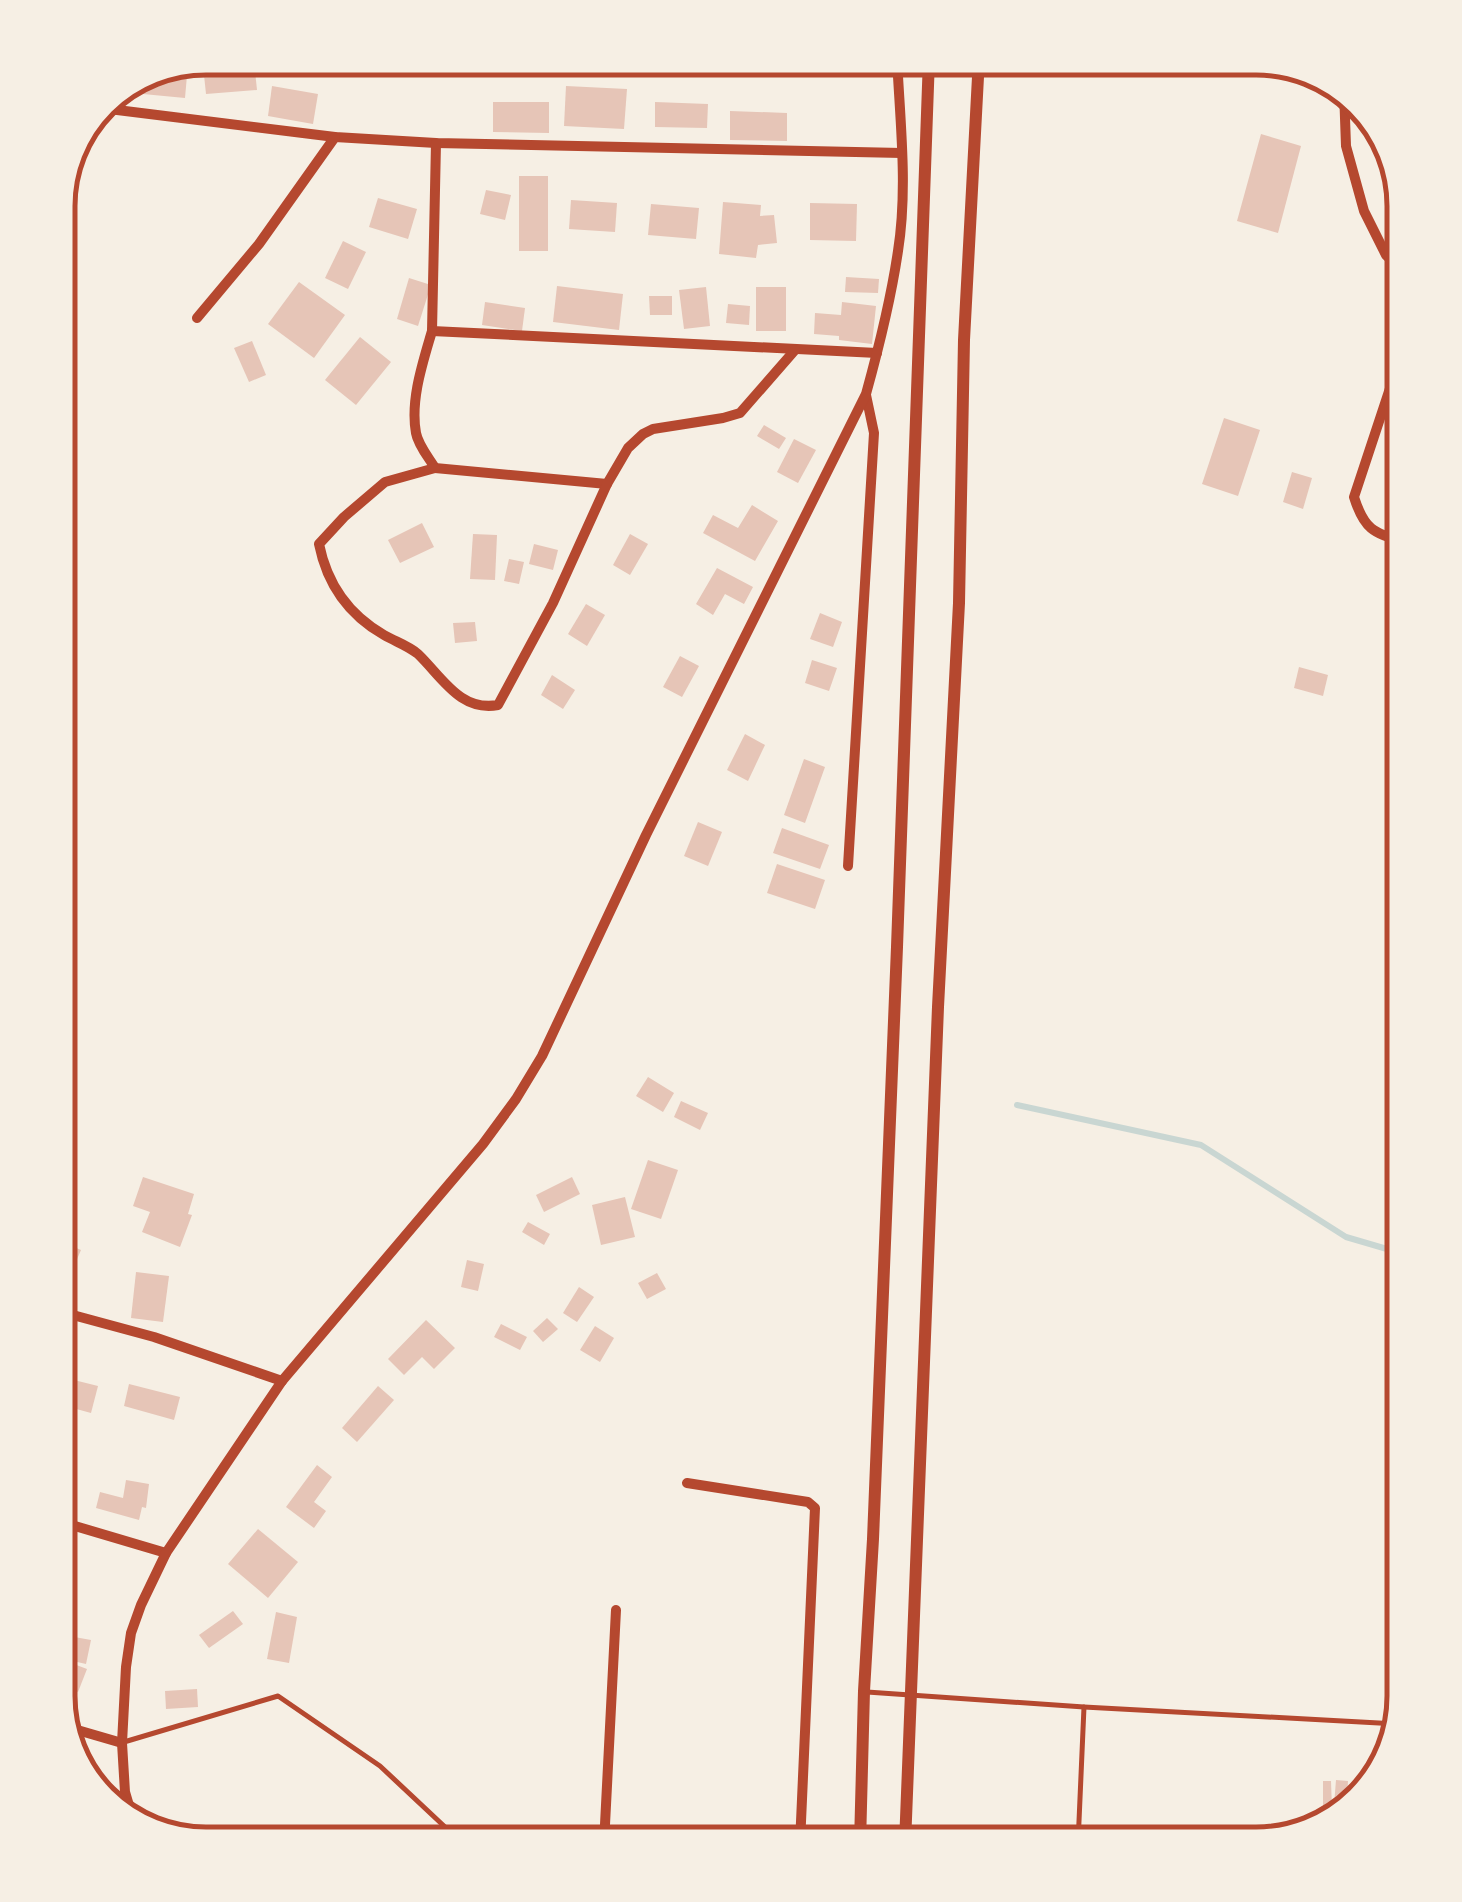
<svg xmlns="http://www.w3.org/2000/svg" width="1462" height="1902" font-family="Montserrat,sans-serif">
  <rect width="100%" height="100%" fill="#f6efe4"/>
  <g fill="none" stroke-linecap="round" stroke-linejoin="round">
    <!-- stream -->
    <path stroke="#c9d6d2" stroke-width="6" d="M1017 1105 1201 1145 1346 1237 1404 1254"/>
  </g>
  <!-- building -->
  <g fill="#e6c5b7">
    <path d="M827 58H857L856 65 827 59Z"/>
    <path d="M188 64 185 98 143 94 144 81Z"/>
    <path d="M255 71 257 90 206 94 204 75Z"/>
    <path d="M272 86 318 94 313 124 268 116Z"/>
    <path d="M566 86 627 89 624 129 564 126Z"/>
    <path d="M493 102H549V133L493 132Z"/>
    <path d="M655 102 708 104 707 128 655 127Z"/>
    <path d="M730 111 787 113V141L730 140Z"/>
    <path d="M1261 134 1301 146 1278 233 1237 221Z"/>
    <rect x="519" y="176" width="29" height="75"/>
    <path d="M486 190 511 195 505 220 480 214Z"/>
    <path d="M378 198 417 209 408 239 369 227Z"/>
    <path d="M571 200 617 203 615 232 569 229Z"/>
    <path d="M723 202 761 205 760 216 774 215 777 243 758 245 756 258 719 254Z"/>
    <path d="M810 203 857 204 856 241 810 240Z"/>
    <path d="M651 204 699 208 696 239 648 235Z"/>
    <path d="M343 241 366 252 348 289 325 278Z"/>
    <path d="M846 277 879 279 878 293 845 292Z"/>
    <path d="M409 278 431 285 418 326 397 319Z"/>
    <path d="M299 282 345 315 314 358 268 324Z"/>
    <path d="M557 286 623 294 619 330 553 322Z"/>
    <path d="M706 287 710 326 684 329 679 290Z"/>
    <rect x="756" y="287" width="30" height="44"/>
    <path d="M649 296H672V315H650Z"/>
    <path d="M485 302 525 308 522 331 482 325Z"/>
    <path d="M842 302 876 306 872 344 839 340V336L814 334 815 313 841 315Z"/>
    <path d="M728 304 750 306 749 325 726 323Z"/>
    <path d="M360 337 391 362 356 405 325 380Z"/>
    <path d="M252 341 266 375 249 382 234 348Z"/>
    <path d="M1224 418 1260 430 1238 496 1202 484Z"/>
    <path d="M764 425 786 438 779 449 757 436Z"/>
    <path d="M794 439 816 450 798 483 777 472Z"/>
    <path d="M1292 472 1312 478 1303 509 1283 502Z"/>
    <path d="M752 505 778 521 755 561 703 533 713 515 738 528Z"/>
    <path d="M422 523 434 547 400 563 388 540Z"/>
    <path d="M473 534 497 535 495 580 470 579Z"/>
    <path d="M630 534 648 544 630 575 613 565Z"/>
    <path d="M534 544 558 550 553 570 529 564Z"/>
    <path d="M509 559 524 562 519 584 504 581Z"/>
    <path d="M717 568 753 587 744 604 725 594 713 615 696 604Z"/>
    <path d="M586 604 605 615 587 646 568 634Z"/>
    <path d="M820 613 842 622 833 647 810 639Z"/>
    <path d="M475 622 477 641 455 643 453 623Z"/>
    <path d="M680 656 699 666 682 697 663 687Z"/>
    <path d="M812 660 837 668 829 691 805 683Z"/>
    <path d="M1299 667 1328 675 1323 696 1294 688Z"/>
    <path d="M552 675 575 690 563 709 541 695Z"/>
    <path d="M745 734 765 745 748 781 727 770Z"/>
    <path d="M804 759 825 767 805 823 784 815Z"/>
    <path d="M698 822 722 832 708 866 684 856Z"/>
    <path d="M782 828 829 845 820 869 773 853Z"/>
    <path d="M777 864 825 880 815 909 767 893Z"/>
    <path d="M648 1077 674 1093 663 1112 636 1096Z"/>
    <path d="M681 1101 708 1113 700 1130 674 1117Z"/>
    <path d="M648 1160 678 1170 661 1219 631 1209Z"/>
    <path d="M58 1168 77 1175 63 1211 58 1209Z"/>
    <path d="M143 1177 194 1194 188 1214 192 1215 180 1247 142 1232 150 1212 133 1206Z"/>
    <path d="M572 1177 580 1194 544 1212 536 1195Z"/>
    <path d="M625 1197 635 1237 601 1245 592 1205Z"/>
    <path d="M528 1222 550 1234 544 1245 522 1232Z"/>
    <path d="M58 1240 81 1250 71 1273 58 1268Z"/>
    <path d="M467 1260 484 1264 478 1291 461 1287Z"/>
    <path d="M136 1272 169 1276 163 1322 131 1318Z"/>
    <path d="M657 1273 666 1289 647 1299 638 1283Z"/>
    <path d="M579 1287 594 1297 577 1322 563 1313Z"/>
    <path d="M547 1318 558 1329 543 1342 533 1331Z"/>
    <path d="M426 1320 455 1348 434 1369 422 1357 404 1375 388 1359Z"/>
    <path d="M501 1324 527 1337 520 1350 494 1337Z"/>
    <path d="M595 1326 614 1338 600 1362 580 1350Z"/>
    <path d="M58 1376 98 1386 91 1413 58 1404Z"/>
    <path d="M129 1384 180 1397 174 1420 124 1406Z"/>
    <path d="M378 1386 394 1400 357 1442 342 1428Z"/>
    <path d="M317 1465 332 1477 314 1502 326 1511 314 1528 286 1507Z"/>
    <path d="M126 1480 149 1484 146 1508 142 1507 139 1520 96 1508 100 1492 123 1498Z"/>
    <path d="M258 1529 298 1562 268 1598 228 1564Z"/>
    <path d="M58 1541 71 1544 64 1576 58 1574Z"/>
    <path d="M233 1611 243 1624 209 1648 199 1635Z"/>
    <path d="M276 1612 297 1617 289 1663 267 1659Z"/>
    <path d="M69 1636 91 1640 86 1664 64 1659Z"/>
    <path d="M58 1658 87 1669 78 1692 58 1684Z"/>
    <path d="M197 1689 198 1707 166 1709 165 1691Z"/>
    <path d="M1336 1780 1348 1781 1346 1811 1340 1818H1333Z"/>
    <path d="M1323 1781H1331L1332 1809H1323Z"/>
    <path d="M1356 1782 1368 1783V1788L1355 1802Z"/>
  </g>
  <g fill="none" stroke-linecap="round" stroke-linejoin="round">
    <!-- service -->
    <g stroke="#b5482f" stroke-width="5">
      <path d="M867 1692 1084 1707 1397 1724"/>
      <path d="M124 1742 278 1696 380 1766 461 1842 467 1844"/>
      <path d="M1078 1844 1084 1707"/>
    </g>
    <!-- minor -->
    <g stroke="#b5482f" stroke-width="10">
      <path d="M1344 90 1346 146 1364 211 1386 255 1404 272"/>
      <path d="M101 108 335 137 436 143 902 153"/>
      <path d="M436 143 432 331 877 353"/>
      <path d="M197 318 259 244 335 137"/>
      <path d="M432 331C423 362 410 400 416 433 418 445 429 458 435 468L607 484"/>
      <path d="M435 468 385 482 344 517 319 544C327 584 349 615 384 635 396 642 407 645 418 654 442 677 460 712 498 705L553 603 607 484 628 448 643 434 653 429 723 418 740 413 795 350"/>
      <path d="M1404 542C1373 533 1364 529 1354 497L1404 346"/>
      <path d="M848 866 874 433 866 395"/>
      <path d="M58 1311 154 1337 282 1381"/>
      <path d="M687 1483 808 1502 815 1508 800 1844"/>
      <path d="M58 1521 166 1553"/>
      <path d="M67 1727 122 1743"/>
      <path d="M135 1826 125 1792 122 1743 126 1667 131 1633 141 1605 166 1553 282 1381 483 1144 516 1099 542 1056 646 835 866 394C879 347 891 299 898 251 908 188 900 121 897 58"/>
      <path d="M604 1844 616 1610"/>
    </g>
    <!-- tertiary -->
    <g stroke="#b5482f" stroke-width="12">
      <path d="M860 1844 864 1691 873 1539 897 947 929 58"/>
      <path d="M905 1844 938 1007 959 603 964 340 979 58"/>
    </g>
  </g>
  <!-- crop -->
  <path d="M0 0H1462V1902H0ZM206 75H1256A131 131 0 0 1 1387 206V1696A131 131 0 0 1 1256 1827H206A131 131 0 0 1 75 1696V206A131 131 0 0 1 206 75Z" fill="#f6efe4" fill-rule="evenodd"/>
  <path fill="none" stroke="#b5482f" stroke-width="5" d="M206 75H1256A131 131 0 0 1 1387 206V1696A131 131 0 0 1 1256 1827H206A131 131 0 0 1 75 1696V206A131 131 0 0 1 206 75Z"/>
</svg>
